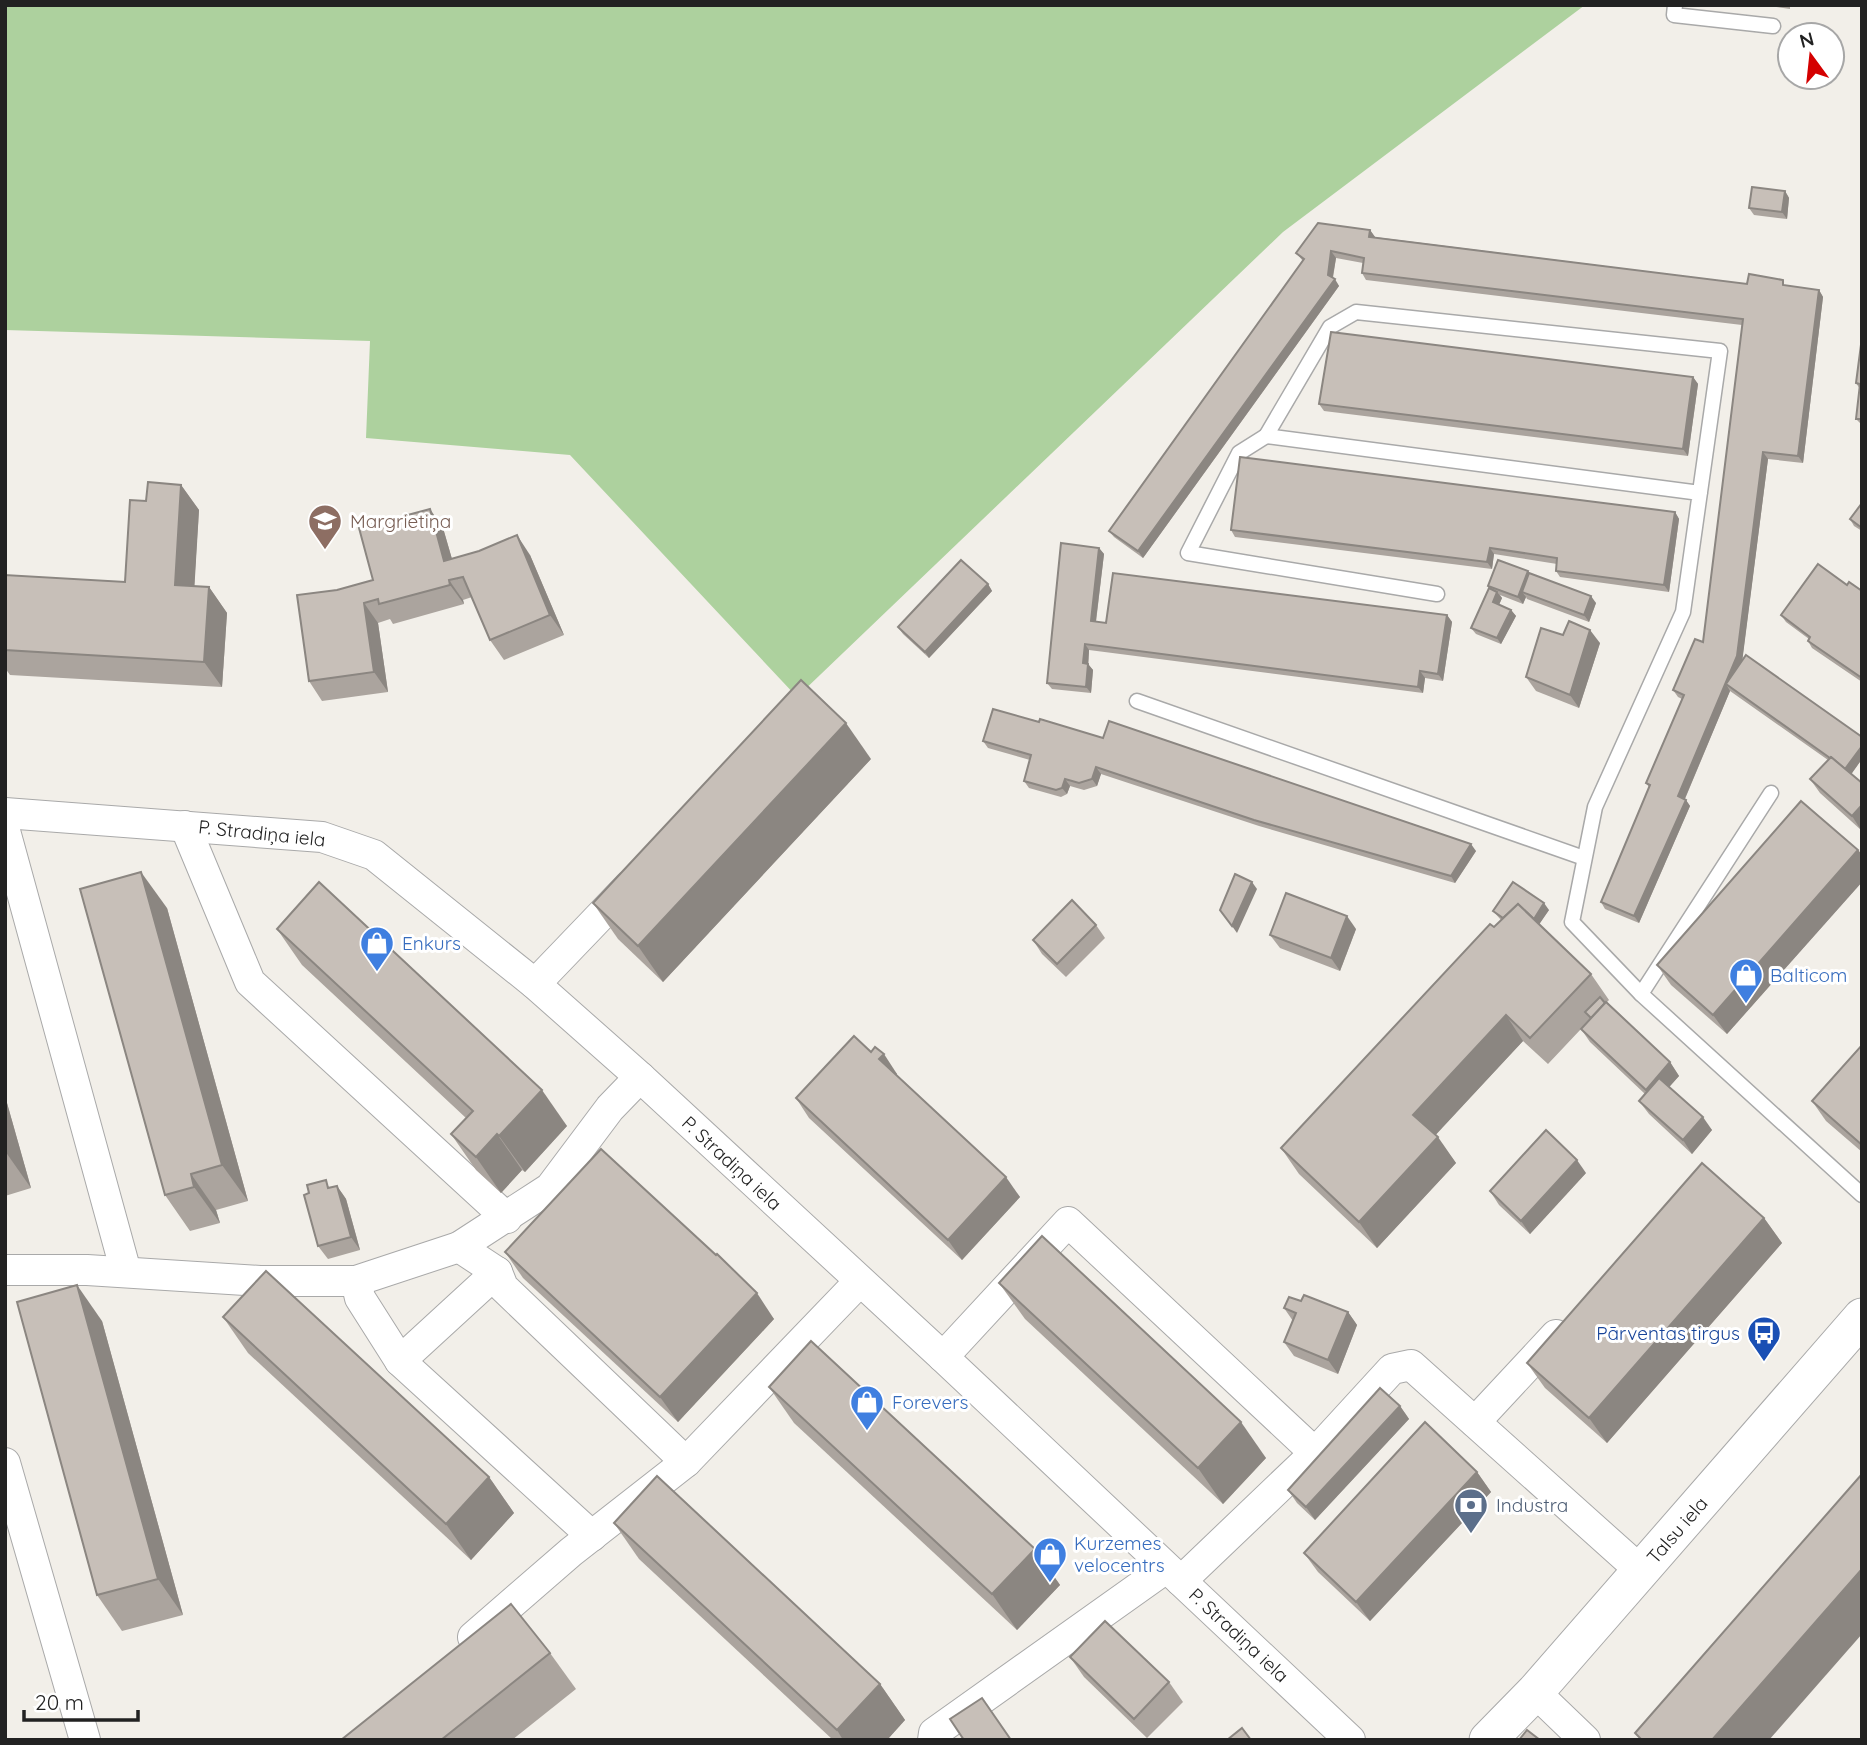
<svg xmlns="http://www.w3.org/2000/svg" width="1867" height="1745" font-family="Quicksand,sans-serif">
  <rect width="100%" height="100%" fill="#f2efe9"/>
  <!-- forest -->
  <path fill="#add19e" d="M5 5H1585L1283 232 797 697 570 455 366 438 370 341 5 330Z"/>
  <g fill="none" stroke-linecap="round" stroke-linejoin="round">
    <!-- service casing -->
    <g stroke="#a9a9a9" stroke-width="17">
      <g id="service">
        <path d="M1675 5 1674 15 1773 26"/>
        <path d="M1266 436 1239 453 1188 553 1437 594"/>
        <path d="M1137 701 1584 858"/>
        <path d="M1771 793 1641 994 1862 1195"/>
        <path d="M1641 994 1572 922 1595 807 1683 612 1720 351 1356 312 1330 327 1266 436 1700 493"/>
      </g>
    </g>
    <!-- minor casing -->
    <g stroke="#a9a9a9" stroke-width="32">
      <g id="minor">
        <path d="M5 813 322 837 374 855 535 984 640 1077 943 1357 1350 1740"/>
        <path d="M185 826 250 982 507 1218"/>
        <path d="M5 831 126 1272"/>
        <path d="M535 984 629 886"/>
        <path d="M459 1247 497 1272 503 1287 686 1462"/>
        <path d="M5 1270H87L260 1281H356L459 1247 550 1188 610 1108 640 1077"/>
        <path d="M356 1281 360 1298 400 1361 497 1272"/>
        <path d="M943 1357 1068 1222 1315 1453"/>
        <path d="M400 1361 592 1536"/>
        <path d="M1475 1422 1556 1335"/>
        <path d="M5 1463 85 1740"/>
        <path d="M1181 1581 1315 1453 1392 1369 1411 1365 1641 1571"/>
        <path d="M473 1637 571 1552 686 1462 860 1281"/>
        <path d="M1535 1692 1585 1740"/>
        <path d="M933 1740 934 1733 1166 1568"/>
      </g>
    </g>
    <!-- tertiary casing -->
    <g stroke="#a9a9a9" stroke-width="39">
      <path id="tertiary" d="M1488 1740 1535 1692 1862 1317"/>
    </g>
    <!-- service -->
    <use href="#service" stroke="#fff" stroke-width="14"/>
    <!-- minor -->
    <use href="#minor" stroke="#fff" stroke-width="30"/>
    <!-- tertiary -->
    <use href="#tertiary" stroke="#fff" stroke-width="37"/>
  </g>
  <!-- wall -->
  <g fill="#aba49e">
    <path d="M1762 5H1790V9Z"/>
    <path d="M1785 191 1789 198 1787 219 1754 215 1749 208Z"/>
    <path d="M1370 230 1375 237 1747 284 1788 286 1819 290 1823 297 1803 463 1768 459 1742 661 1862 737V759L1851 774 1862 783 1861 830 1820 793 1810 779 1828 760 1730 691 1685 799 1690 806 1639 923 1605 909 1601 902 1649 787 1646 783 1682 699 1678 697 1673 690 1703 642 1742 325 1366 280 1362 273 1363 263 1336 258 1333 278 1339 286 1143 558 1114 537 1109 531 1303 261 1296 253Z"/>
    <path d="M1862 337V425L1856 419 1860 389 1856 383Z"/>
    <path d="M1693 377 1698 384 1688 456 1324 411 1319 404Z"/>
    <path d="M181 485 199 510 194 586 209 587 227 613 222 687 10 675 5 668V575L125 582 146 501Z"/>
    <path d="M1862 503V531L1854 526 1850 519Z"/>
    <path d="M1675 512 1679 519 1669 592 1560 577 1556 571 1557 564 1494 554 1492 569 1235 537 1231 530Z"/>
    <path d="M443 528 452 559 479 551 530 555 564 635 504 660 490 640 472 597 463 600 464 604 393 624 390 619 378 623 388 692 322 701 309 681 337 590 373 580Z"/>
    <path d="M1099 548 1104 554 1096 622 1106 623 1447 615 1452 622 1443 681 1425 678 1423 693 1089 650 1088 664 1093 670 1091 693 1052 689 1047 683Z"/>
    <path d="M1530 573 1596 603 1589 622 1527 599 1526 597 1523 604 1500 595 1502 598 1499 605 1511 610 1516 616 1501 644 1476 634 1471 628 1490 589 1488 586Z"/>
    <path d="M988 584 992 591 929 658 903 634 898 627Z"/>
    <path d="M1847 585 1862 591V682L1812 648 1808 641 1809 639 1786 622 1781 615Z"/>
    <path d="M1563 635 1600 643 1579 708 1536 691 1526 677Z"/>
    <path d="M983 741 1476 851 1455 883 1259 826 1101 774 1097 786 1084 790 1070 786 1067 794 1061 797 1029 788 1024 781 1030 760 988 748Z"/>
    <path d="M871 759 663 982 618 939 593 903Z"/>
    <path d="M1858 850 1862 855V882L1727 1034 1671 985 1657 965Z"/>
    <path d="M167 908 248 1201 216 1210 220 1223 190 1231 165 1195Z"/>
    <path d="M1549 910 1539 924 1591 974 1609 1000 1607 1002 1670 1062 1679 1076 1669 1087 1712 1130 1692 1154 1649 1114 1639 1101 1645 1094 1590 1042 1581 1029 1548 1064 1523 1041 1435 1135 1456 1163 1377 1248 1299 1174 1281 1148 1501 920 1493 911Z"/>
    <path d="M1096 925 1105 938 1066 977 1042 954 1033 940Z"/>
    <path d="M277 929 567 1126 525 1172 522 1170 501 1193 476 1170 451 1134 466 1118 302 965Z"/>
    <path d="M1356 929 1340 971 1280 948 1270 935Z"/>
    <path d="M1862 1045V1152L1826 1121 1812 1101Z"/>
    <path d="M871 1052 897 1074 896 1075 1020 1197 962 1260 809 1118 796 1098Z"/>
    <path d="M5 1096 31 1188 5 1196Z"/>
    <path d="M1586 1173 1530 1234 1499 1205 1490 1191Z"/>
    <path d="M337 1186 346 1199 360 1250 328 1259 318 1246 332 1187Z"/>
    <path d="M1764 1218 1782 1243 1607 1443 1545 1388 1527 1363Z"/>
    <path d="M505 1252 716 1255 774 1319 678 1422 523 1278Z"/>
    <path d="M999 1283 1266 1458 1223 1504 1025 1319Z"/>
    <path d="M1284 1308 1348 1312 1357 1325 1338 1374 1294 1356 1284 1342 1293 1321Z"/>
    <path d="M223 1317 489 1477 514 1513 471 1560 248 1353Z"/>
    <path d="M102 1321 183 1615 122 1631 97 1595Z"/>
    <path d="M769 1387 1035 1549 1060 1585 1017 1630 794 1423Z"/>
    <path d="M1400 1406 1409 1419 1315 1520 1297 1503 1288 1490Z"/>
    <path d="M1477 1472 1491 1492 1370 1621 1318 1572 1304 1553Z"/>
    <path d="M614 1523 880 1684 905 1720 887 1740H833L639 1559Z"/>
    <path d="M550 1653 576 1689 512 1740H341Z"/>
    <path d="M1070 1657 1169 1682 1183 1702 1147 1738 1084 1677Z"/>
  </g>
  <!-- shaded-wall -->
  <g fill="#8b8681">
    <path d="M1785 191 1789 198 1787 219 1782 212Z"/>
    <path d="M1370 230 1375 237 1374 243 1369 237Z"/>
    <path d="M1331 251 1336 258 1332 281 1328 275Z"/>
    <path d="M1335 279 1339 286 1143 558 1138 551Z"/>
    <path d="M1819 290 1823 297 1803 463 1798 456Z"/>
    <path d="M1693 377 1698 384 1688 456 1683 449Z"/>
    <path d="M1763 452 1768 459 1742 663 1726 684 1730 691 1683 803 1678 796Z"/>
    <path d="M181 485 199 510 193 611 175 585Z"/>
    <path d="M430 509 443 528 458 580 444 561Z"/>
    <path d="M1675 512 1679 519 1669 592 1664 585Z"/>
    <path d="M517 535 530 555 564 635 550 615Z"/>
    <path d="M1099 548 1104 554 1095 628 1091 621Z"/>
    <path d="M1490 548 1494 554 1492 569 1487 562Z"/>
    <path d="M1528 571 1533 578 1522 592 1526 597 1523 604 1518 597Z"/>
    <path d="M449 580 463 600 464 604 450 585Z"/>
    <path d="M988 584 992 591 929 658 925 652Z"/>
    <path d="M209 587 227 613 222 687 204 662Z"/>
    <path d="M1497 592 1502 598 1497 609 1493 602Z"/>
    <path d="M1591 596 1596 603 1589 622 1584 615Z"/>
    <path d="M364 603 378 623 388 692 374 672Z"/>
    <path d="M1511 610 1516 616 1501 644 1497 638Z"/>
    <path d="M1447 615 1452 622 1443 681 1438 674Z"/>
    <path d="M1590 630 1600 643 1579 708 1570 695Z"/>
    <path d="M1085 644 1089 650 1088 670 1083 663Z"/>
    <path d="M1088 664 1093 670 1091 693 1086 687Z"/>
    <path d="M1420 671 1425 678 1423 693 1418 687Z"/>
    <path d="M846 723 871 759 663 982 638 946Z"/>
    <path d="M1862 746V759L1850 776 1845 769Z"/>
    <path d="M1096 767 1101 774 1097 786 1092 779Z"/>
    <path d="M1065 779 1070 786 1067 794 1062 788Z"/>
    <path d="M1686 800 1690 806 1639 923 1634 916Z"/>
    <path d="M1862 805V829L1861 830 1852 816Z"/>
    <path d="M1471 844 1476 851 1455 883 1451 876Z"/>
    <path d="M1858 850 1862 855V882L1727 1034 1713 1015Z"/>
    <path d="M141 872 167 908 248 1201 222 1165Z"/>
    <path d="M1252 882 1257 889 1237 933 1232 926Z"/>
    <path d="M1544 903 1549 910 1536 929 1531 922Z"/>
    <path d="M1347 916 1356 929 1340 971 1331 958Z"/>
    <path d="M1506 1015 1523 1041 1431 1140 1413 1115Z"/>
    <path d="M884 1054 897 1074 893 1079 879 1059Z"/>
    <path d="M1670 1062 1679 1076 1655 1103 1646 1090Z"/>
    <path d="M542 1090 567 1126 525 1172 499 1136Z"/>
    <path d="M5 1096 31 1188 5 1151Z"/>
    <path d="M1703 1117 1712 1130 1692 1154 1683 1140Z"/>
    <path d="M497 1134 522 1170 501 1193 476 1157Z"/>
    <path d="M1438 1137 1456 1163 1377 1248 1359 1222Z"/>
    <path d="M1577 1160 1586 1173 1530 1234 1521 1221Z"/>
    <path d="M191 1174 216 1210 220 1223 194 1187Z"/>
    <path d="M1006 1177 1020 1197 962 1260 948 1240Z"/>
    <path d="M337 1186 346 1199 360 1250 351 1237Z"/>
    <path d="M1764 1218 1782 1243 1607 1443 1589 1418Z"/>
    <path d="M77 1285 102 1321 183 1615 158 1579Z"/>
    <path d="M757 1293 774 1319 678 1422 660 1397Z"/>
    <path d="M1348 1312 1357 1325 1338 1374 1328 1360Z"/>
    <path d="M1400 1406 1409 1419 1315 1520 1306 1507Z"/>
    <path d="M1241 1422 1266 1458 1223 1504 1198 1468Z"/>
    <path d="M1477 1472 1491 1492 1370 1621 1356 1602Z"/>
    <path d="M489 1477 514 1513 471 1560 446 1524Z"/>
    <path d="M1035 1549 1060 1585 1017 1630 992 1594Z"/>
    <path d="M1862 1569V1634L1769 1740H1712Z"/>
    <path d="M880 1684 905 1720 887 1740H843L837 1730Z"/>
  </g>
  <!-- building -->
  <g fill="#c7bfb8" stroke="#8b8681" stroke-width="2">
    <path d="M1752 187 1785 191 1782 212 1749 208Z"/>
    <path d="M1318 223 1370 230 1369 237 1747 284 1749 274 1783 280V285L1819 290 1798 456 1763 452 1737 656 1678 796 1686 800 1634 916 1601 902 1650 785 1646 783 1684 695 1673 690 1695 639 1703 642 1743 319 1362 273 1364 258 1331 251 1328 275 1335 279 1138 551 1109 531 1304 259 1296 253Z"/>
    <path d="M1331 332 1693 377 1683 449 1319 404Z"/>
    <path d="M1862 337V419H1856L1860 384 1856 383Z"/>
    <path d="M1240 457 1675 512 1664 585 1556 571 1557 558 1490 548 1487 562 1231 530Z"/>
    <path d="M148 482 181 485 175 585 209 587 204 662 5 650V575L125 582 130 500 146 501Z"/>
    <path d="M1862 503V528L1850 519Z"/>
    <path d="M430 509 444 561 479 551 517 535 550 615 490 640 463 577 449 580 450 585 379 604 378 599 364 603 374 672 309 681 297 595 337 590 373 580 359 528Z"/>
    <path d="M1061 543 1099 548 1091 621 1106 623 1113 573 1447 615 1438 674 1420 671 1418 687 1085 644 1083 663 1088 664 1086 687 1047 683Z"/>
    <path d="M961 560 988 584 925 652 898 627Z"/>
    <path d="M1498 560 1528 571 1518 597 1488 586Z"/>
    <path d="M1818 564 1847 585 1849 582 1862 591V678L1808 641 1810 637 1781 615Z"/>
    <path d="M1529 573 1591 596 1584 615 1522 592Z"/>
    <path d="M1489 588 1497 592 1493 602 1511 610 1497 638 1471 628Z"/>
    <path d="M1569 621 1590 630 1570 695 1526 677 1541 628 1563 635Z"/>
    <path d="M1746 655 1862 737V746L1845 769 1831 757 1830 758 1726 684Z"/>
    <path d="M801 680 846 723 638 946 593 903Z"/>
    <path d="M993 709 1039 722 1040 719 1103 738 1109 721 1471 844 1451 876 1254 820 1096 767 1092 779 1079 783 1065 779 1062 788 1056 790 1024 781 1031 755 983 741Z"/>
    <path d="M1831 757 1862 783V805L1852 816 1810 779Z"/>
    <path d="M1801 801 1858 850 1713 1015 1657 965Z"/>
    <path d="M141 872 222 1165 191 1174 194 1187 165 1195 80 889Z"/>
    <path d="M1235 874 1252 882 1232 926 1220 910Z"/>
    <path d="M319 882 542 1090 499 1136 497 1134 476 1157 451 1134 473 1111 277 929Z"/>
    <path d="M1513 882 1544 903 1534 919 1518 904 1503 918 1493 911Z"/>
    <path d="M1286 893 1347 916 1331 958 1270 935Z"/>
    <path d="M1072 900 1096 925 1057 964 1033 940Z"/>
    <path d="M1518 904 1591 974 1530 1038 1506 1015 1413 1115 1438 1137 1359 1222 1281 1148 1490 924 1494 927Z"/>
    <path d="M1600 997 1605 1003 1591 1018 1585 1012Z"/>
    <path d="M1606 1002 1670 1062 1646 1090 1581 1029Z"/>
    <path d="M854 1036 871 1052 875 1047 884 1054 879 1059 1006 1177 948 1240 796 1098Z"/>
    <path d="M1862 1045V1145L1812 1101Z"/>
    <path d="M1659 1078 1703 1117 1683 1140 1639 1101Z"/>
    <path d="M1546 1130 1577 1160 1521 1221 1490 1191Z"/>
    <path d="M601 1149 716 1255 717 1254 757 1293 660 1397 505 1252Z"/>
    <path d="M1702 1163 1764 1218 1589 1418 1527 1363Z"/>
    <path d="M326 1180 328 1188 337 1186 351 1237 318 1246 304 1195 309 1193 307 1185Z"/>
    <path d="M1042 1236 1241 1422 1198 1468 999 1283Z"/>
    <path d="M266 1271 489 1477 446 1524 223 1317Z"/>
    <path d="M77 1285 158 1579 97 1595 17 1302Z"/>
    <path d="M1304 1295 1348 1312 1328 1360 1284 1342 1296 1313 1284 1308 1289 1297 1301 1301Z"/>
    <path d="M811 1341 1035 1549 992 1594 769 1387Z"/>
    <path d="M1380 1388 1400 1406 1306 1507 1288 1490Z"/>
    <path d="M1425 1422 1477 1472 1356 1602 1304 1553Z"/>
    <path d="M1862 1474V1569L1712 1740H1642L1635 1733Z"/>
    <path d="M657 1476 880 1684 837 1730 614 1523Z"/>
    <path d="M511 1604 550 1653 441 1740H341Z"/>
    <path d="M1105 1621 1169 1682 1134 1719 1070 1657Z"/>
    <path d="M982 1698 1011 1740H964L950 1719Z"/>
    <path d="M1242 1728 1251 1740H1227Z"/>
    <path d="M1527 1730 1540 1740H1519Z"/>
  </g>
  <!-- icons -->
  <defs>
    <g id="school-pin" transform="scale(1.75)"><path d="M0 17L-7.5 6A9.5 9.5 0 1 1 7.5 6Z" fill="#8d6e63" stroke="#fff"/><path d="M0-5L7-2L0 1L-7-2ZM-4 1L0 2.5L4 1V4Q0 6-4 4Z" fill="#fff"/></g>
    <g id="shop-pin" transform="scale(1.75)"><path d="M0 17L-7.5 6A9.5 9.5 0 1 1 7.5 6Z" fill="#3f7fe0" stroke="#fff"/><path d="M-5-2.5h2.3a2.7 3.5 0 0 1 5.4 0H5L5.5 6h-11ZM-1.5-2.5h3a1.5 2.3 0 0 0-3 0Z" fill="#fff"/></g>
    <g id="bus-pin" transform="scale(1.75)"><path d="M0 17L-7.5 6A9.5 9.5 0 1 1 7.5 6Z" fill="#1a4fb4" stroke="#fff"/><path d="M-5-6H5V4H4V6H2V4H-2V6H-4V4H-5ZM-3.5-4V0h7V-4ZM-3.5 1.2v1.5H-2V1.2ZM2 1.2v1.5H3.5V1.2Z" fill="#fff"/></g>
    <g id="bank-pin" transform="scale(1.75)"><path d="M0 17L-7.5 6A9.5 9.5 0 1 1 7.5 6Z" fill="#5c6f8a" stroke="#fff"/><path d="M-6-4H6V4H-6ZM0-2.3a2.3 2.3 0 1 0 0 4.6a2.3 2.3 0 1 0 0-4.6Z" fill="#fff"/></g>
  </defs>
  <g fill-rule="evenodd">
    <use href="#school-pin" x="325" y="521"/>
    <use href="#shop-pin" x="377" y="943"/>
    <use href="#shop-pin" x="1746" y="975"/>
    <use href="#bus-pin" x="1764" y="1333"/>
    <use href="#shop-pin" x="867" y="1402"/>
    <use href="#bank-pin" x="1471" y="1505"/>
    <use href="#shop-pin" x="1050" y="1554"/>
  </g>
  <g text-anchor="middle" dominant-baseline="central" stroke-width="6" stroke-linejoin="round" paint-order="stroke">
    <!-- education labels -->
    <g font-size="19" fill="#785e54" stroke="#fff" text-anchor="start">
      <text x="350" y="521">Margrietiņa</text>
    </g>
    <!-- street labels -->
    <g font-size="19" fill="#222" stroke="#fff">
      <text transform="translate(262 833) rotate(6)">P. Stradiņa iela</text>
      <text transform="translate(732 1163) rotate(43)">P. Stradiņa iela</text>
      <text transform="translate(1677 1530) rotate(-49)">Talsu iela</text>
      <text transform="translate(1239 1635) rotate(43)">P. Stradiņa iela</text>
    </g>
    <!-- shop labels -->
    <g font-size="19" fill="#366cbe" stroke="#fff" text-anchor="start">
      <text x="402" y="943">Enkurs</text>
      <text x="1770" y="975">Balticom</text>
      <text x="892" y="1402">Forevers</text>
      <text x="1074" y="1543">Kurzemes<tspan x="1074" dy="22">velocentrs</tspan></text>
    </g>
    <!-- transit labels -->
    <g font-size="19" fill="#164399" stroke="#fff" text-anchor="end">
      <text x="1740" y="1333">Pārventas tirgus</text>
    </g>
    <!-- service labels -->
    <g font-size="19" fill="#4e5e75" stroke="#fff" text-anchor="start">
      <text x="1496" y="1505">Industra</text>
    </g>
  </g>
  <!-- border -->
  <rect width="1867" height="1745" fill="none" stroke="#222222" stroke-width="14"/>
  <!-- north arrow -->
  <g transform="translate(1811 56) rotate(345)"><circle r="33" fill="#ffffff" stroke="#a7a7a7" stroke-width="2"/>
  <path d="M0-5L12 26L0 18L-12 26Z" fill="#d40000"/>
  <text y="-10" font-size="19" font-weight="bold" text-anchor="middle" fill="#222222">N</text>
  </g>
  <!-- scale -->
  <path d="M24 1710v10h114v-10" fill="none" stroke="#222222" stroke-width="3.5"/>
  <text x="35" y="1710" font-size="21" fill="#222222" stroke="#ffffff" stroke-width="5" paint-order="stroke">20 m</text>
</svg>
